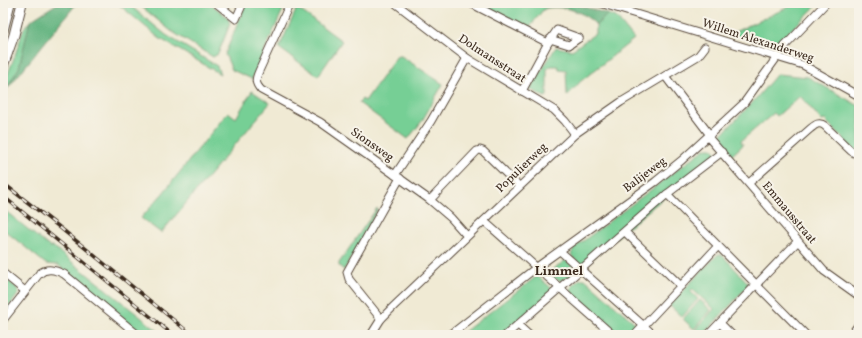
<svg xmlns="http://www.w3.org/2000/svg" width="862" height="338" font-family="Vollkorn,serif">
  <rect width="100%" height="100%" fill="#f7f3e8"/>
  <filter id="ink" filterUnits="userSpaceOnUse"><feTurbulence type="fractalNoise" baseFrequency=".025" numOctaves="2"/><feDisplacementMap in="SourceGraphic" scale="8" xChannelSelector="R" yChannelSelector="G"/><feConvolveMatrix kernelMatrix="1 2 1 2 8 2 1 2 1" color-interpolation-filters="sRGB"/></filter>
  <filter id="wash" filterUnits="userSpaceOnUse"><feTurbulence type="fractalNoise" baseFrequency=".012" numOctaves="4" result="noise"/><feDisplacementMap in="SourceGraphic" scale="16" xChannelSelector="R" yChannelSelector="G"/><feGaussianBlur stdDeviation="0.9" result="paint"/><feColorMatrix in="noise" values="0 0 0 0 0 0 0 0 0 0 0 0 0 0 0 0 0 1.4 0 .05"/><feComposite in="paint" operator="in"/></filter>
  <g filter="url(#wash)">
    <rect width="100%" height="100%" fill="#f0ead4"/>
    <!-- green -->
    <g fill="#76cf95" stroke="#587c5a">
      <path d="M117 3H127L166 35 217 66 220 74 159 38Z"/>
      <path d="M137 3H210L228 18 230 24 218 54 213 57 171 31Z"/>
      <path d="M246 3H286L252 79 232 70 225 54Z"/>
      <path d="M476 3H542L547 8 543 10 528 29Z"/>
      <path d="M797 3H819L784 37 783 36 776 42 754 38V36L747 34 746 38 728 35Z"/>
      <path d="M297 8 342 41 318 76 279 48Z"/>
      <path d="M608 14 617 18 634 39 581 81 567 96 566 70 559 69 558 66H551L547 69V96L545 97 530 89 556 47 572 50 596 33V25Z"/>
      <path d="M30 21 19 68 3 93V86L14 58 24 28Z"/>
      <path d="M397 56H401L443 84 422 121 408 139 359 103 362 99 365 101Z"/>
      <path d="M777 74 808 77 859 106V152L853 149 825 120 822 121 800 96 777 116 774 113 741 141 743 145 731 156 720 142V136L752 103Z"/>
      <path d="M252 91 270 103 161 233 141 218 163 193 228 112 236 118Z"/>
      <path d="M706 148H712L717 153 585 264 577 262 571 255 574 248Z"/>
      <path d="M377 208 378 209 344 270 339 266V263Z"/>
      <path d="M3 209 51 248 52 246 163 335H142L58 265 46 264 4 230 3 225 8 220 3 216Z"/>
      <path d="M718 254 722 255 748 283 747 287 703 335H701L695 330 714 309 692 289 690 291 698 299 682 317 669 305Z"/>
      <path d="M566 260 572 266 574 273C564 281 559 284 548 273Z"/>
      <path d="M537 276 555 291 501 335H460Z"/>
      <path d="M3 277 16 287 19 293 3 315Z"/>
      <path d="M580 279H585L635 323V327L627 335H619L571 292 572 286Z"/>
      <path d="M700 300 711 310 694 329 683 319Z"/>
    </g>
    <!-- forest -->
    <g fill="#60b27e" stroke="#4e6e4e">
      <path d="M58 3H77L3 94 19 68 30 21Z"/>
      <path d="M542 3H571L608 14 596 25C583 11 566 6 547 8Z"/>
    </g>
  </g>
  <g filter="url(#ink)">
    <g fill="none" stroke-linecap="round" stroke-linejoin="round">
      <!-- minor casing -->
      <g stroke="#564739" stroke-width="9">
        <g id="minor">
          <path d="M216 3 236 19 243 3"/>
          <path d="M290 3 259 71C255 80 255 83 261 90L320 122 395 175 430 200 451 218 467 236"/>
          <path d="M395 3 467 58 554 110 565 121 575 134"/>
          <path d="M470 3 548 43"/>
          <path d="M600 3 803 65 859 96"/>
          <path d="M550 39 569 45 579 38"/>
          <path d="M665 76 710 135"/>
          <path d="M522 91 548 43 557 30 579 38"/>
          <path d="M708 137 824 271 859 296"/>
          <path d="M395 175 431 121 467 58"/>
          <path d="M749 183 810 129C815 125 819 121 825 126L851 151 859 156"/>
          <path d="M667 194 806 335"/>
          <path d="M430 200 477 151 480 150 483 151 519 186"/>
          <path d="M484 221 613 335"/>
          <path d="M625 232 681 286"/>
          <path d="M560 251 654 335"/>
          <path d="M3 273 25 291"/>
          <path d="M381 319 349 279 347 272 400 178"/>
          <path d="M3 320 39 274C47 267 55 270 64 274L138 335"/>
          <path d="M720 323 732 335"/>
          <path d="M518 325 529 335"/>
          <path d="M371 335 381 319 394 306 575 134 621 102 698 56 705 47"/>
          <path d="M450 335 537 267 655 182 682 160 744 103 785 46 826 3"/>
          <path d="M506 335 667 194 722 152"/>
          <path d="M635 335 718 246"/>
          <path d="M708 335 798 241"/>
          <path d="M851 335 859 324"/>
        </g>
      </g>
      <!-- major casing -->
      <g stroke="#564739" stroke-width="11">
        <g id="major">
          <path d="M3 30 10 3"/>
          <path d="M3 66 14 35 22 3"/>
        </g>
      </g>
      <!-- minor -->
      <use href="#minor" stroke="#fff" stroke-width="7"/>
      <!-- major -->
      <use href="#major" stroke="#fff" stroke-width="9"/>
      <!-- rail casing -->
      <g stroke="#3b2a1e" stroke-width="3.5">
        <g id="rail">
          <path d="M3 183 58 226 192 335"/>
          <path d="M3 196 173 335"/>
        </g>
      </g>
      <!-- rail -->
      <use href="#rail" stroke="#f7f3e8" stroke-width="2" stroke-dasharray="6" stroke-linecap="butt"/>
    </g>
  </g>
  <g text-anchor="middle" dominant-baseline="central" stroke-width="4" stroke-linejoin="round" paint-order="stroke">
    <!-- street labels -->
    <g font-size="12" fill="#3b2a1e" stroke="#f7f3e8">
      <text transform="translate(758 41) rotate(18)">Willem Alexanderweg</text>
      <text transform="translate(492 59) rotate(33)">Dolmansstraat</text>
      <text transform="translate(372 145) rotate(35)">Sionsweg</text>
      <text transform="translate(522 168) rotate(-44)">Populierweg</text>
      <text transform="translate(645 175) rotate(-37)">Balijeweg</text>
      <text transform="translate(789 213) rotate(50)">Emmausstraat</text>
    </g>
    <!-- neighbourhood labels -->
    <g font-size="13" font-weight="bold" fill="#3b2a1e" stroke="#f7f3e8">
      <text x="559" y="272">Limmel</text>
    </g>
  </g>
  <!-- margin -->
  <rect width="862" height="338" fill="none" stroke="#f7f3e8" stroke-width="16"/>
</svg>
